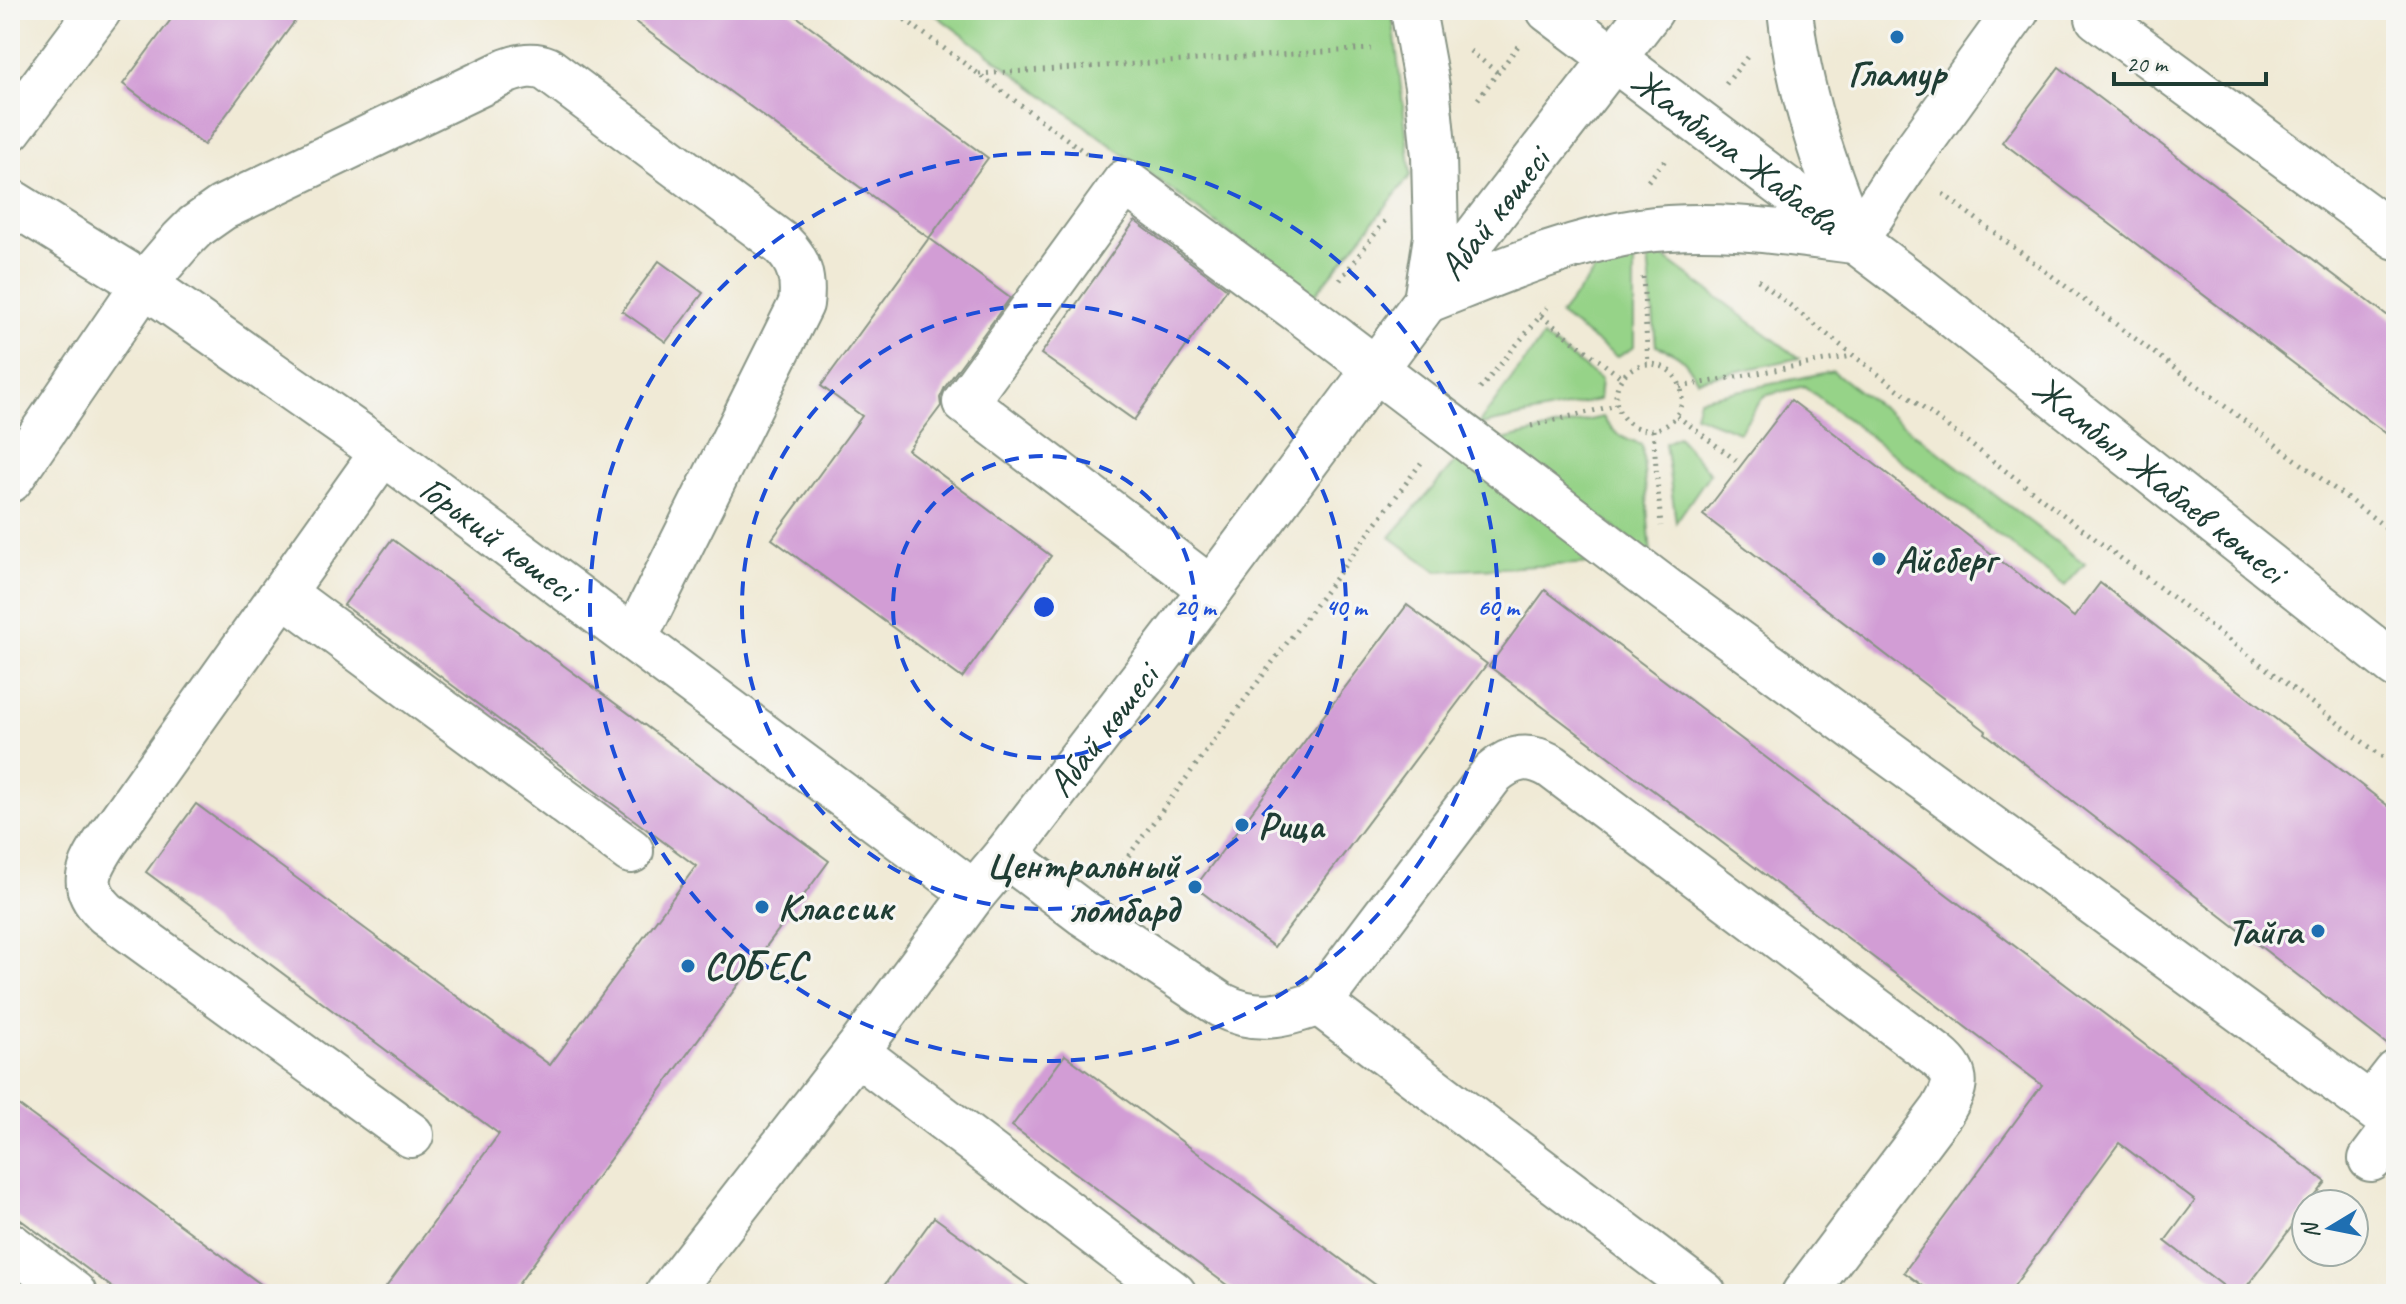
<svg xmlns="http://www.w3.org/2000/svg" width="2406" height="1304" font-family="Caveat,sans-serif">
  <rect width="100%" height="100%" fill="#f6f6f2"/>
  <filter id="ink" filterUnits="userSpaceOnUse"><feTurbulence type="fractalNoise" baseFrequency=".0125" numOctaves="2"/><feDisplacementMap in="SourceGraphic" scale="16" xChannelSelector="R" yChannelSelector="G"/><feConvolveMatrix kernelMatrix="1 2 1 2 8 2 1 2 1" color-interpolation-filters="sRGB"/></filter>
  <filter id="wash" filterUnits="userSpaceOnUse"><feTurbulence type="fractalNoise" baseFrequency=".006" numOctaves="4" result="noise"/><feDisplacementMap in="SourceGraphic" scale="32" xChannelSelector="R" yChannelSelector="G"/><feGaussianBlur stdDeviation="1.8" result="paint"/><feColorMatrix in="noise" values="0 0 0 0 0 0 0 0 0 0 0 0 0 0 0 0 0 1.4 0 .05"/><feComposite in="paint" operator="in"/></filter>
  <g filter="url(#wash)">
    <rect width="100%" height="100%" fill="#f0ead6"/>
    <!-- green -->
    <g fill="#96d388" stroke="#5a885e" stroke-width="2">
      <path d="M929 10H1392L1411 175 1314 296Z"/>
      <path d="M1647 245 1799 358 1697 380C1685 359 1679 353 1656 346Z"/>
      <path d="M1634 248V347L1617 357 1560 315 1609 252Z"/>
      <path d="M1543 337 1601 380 1599 400 1477 426Z"/>
      <path d="M1833 371 2085 564 2065 586 1804 386 1764 396 1739 432 1695 415 1699 399Z"/>
      <path d="M1603 417C1612 433 1625 440 1642 445L1651 555 1498 441Z"/>
      <path d="M1678 437 1710 473 1676 522 1665 443Z"/>
      <path d="M1463 453 1598 563 1437 571 1390 537Z"/>
    </g>
    <g id="blocks">
      <!-- building -->
      <g fill="#d29dd5">
        <path d="M178 10H303L204 145 123 84Z"/>
        <path d="M619 10H788L988 158 929 238Z"/>
        <path d="M2059 67 2396 322V441L2002 142Z"/>
        <path d="M1135 221 1227 289 1134 420 1041 354Z"/>
        <path d="M929 238 1010 298 945 387 940 398 941 406 908 450 1051 556 962 678 772 539 862 416 821 386Z"/>
        <path d="M659 261 703 293 666 342 622 311Z"/>
        <path d="M1791 400 2074 617 2100 583 2396 812V1049H2393L1985 733 1986 731 1703 515Z"/>
        <path d="M392 539 829 861 511 1294H381L499 1134 146 872 196 804 550 1065 696 866 344 605Z"/>
        <path d="M1545 590 2326 1182 2309 1204H2306V1208L2241 1294H2234L2165 1241 2195 1201 2119 1143 2008 1294H1934L1904 1272 2042 1085 1489 666Z"/>
        <path d="M1407 605 1487 664 1274 947 1195 887Z"/>
        <path d="M1065 1055 1388 1294H1239L1012 1126Z"/>
        <path d="M10 1099 274 1294H121L10 1212Z"/>
        <path d="M934 1217 1040 1294H878Z"/>
      </g>
    </g>
  </g>
  <g filter="url(#ink)">
    <use href="#blocks" fill-opacity="0" stroke="#889485" stroke-width="2"/>
    <g fill="none" stroke-linecap="round" stroke-linejoin="round">
      <!-- minor casing -->
      <g stroke="#889485" stroke-width="48">
        <g id="minor">
          <path d="M2098 18 2396 237"/>
          <path d="M10 129 99 10"/>
          <path id="s1" d="M10 201 144 284 383 452 974 893"/>
          <path d="M1855 241 1905 165 2017 10"/>
          <path d="M383 452 107 840C88 869 78 886 106 913L411 1135"/>
          <path d="M10 480 144 284 182 240 195 227 222 208 507 71C521 66 533 63 547 69L782 244C800 261 804 280 801 304L635 638"/>
          <path d="M1211 589 965 402 1125 182 1310 319 1666 590 2396 1124"/>
          <path d="M284 594 631 851"/>
          <path d="M1006 855 1084 914 1221 1005C1257 1023 1283 1016 1319 1003L1493 773C1513 756 1529 754 1551 766L1937 1056C1961 1075 1956 1087 1942 1111L1804 1294"/>
          <path d="M1319 1003 1704 1294"/>
          <path d="M856 1052 1174 1294"/>
          <path d="M2371 1105 2396 1073"/>
          <path d="M2371 1159 2396 1126"/>
          <path d="M10 1245 74 1294"/>
          <path id="s2" d="M668 1294 856 1052 974 893 1006 855 1211 589 1426 301 1651 10"/>
        </g>
      </g>
      <!-- major casing -->
      <g stroke="#889485" stroke-width="48">
        <g id="major">
          <path d="M1413 10 1427 86 1434 156 1436 237 1426 301C1495 274 1566 242 1640 231 1710 221 1784 232 1853 241"/>
          <path id="s3" d="M1549 10 1922 291 2396 666"/>
          <path d="M1790 10C1798 89 1824 166 1854 239"/>
        </g>
      </g>
      <!-- path -->
      <g stroke="#889485" stroke-width="5" stroke-dasharray="2 6" stroke-linecap="butt">
        <path d="M892 10 1087 154"/>
        <path d="M1470 51 1498 73"/>
        <path d="M979 74 1371 49"/>
        <path d="M1726 84 1747 57"/>
        <path d="M1478 99 1518 46"/>
        <path d="M1648 181 1667 158"/>
        <path d="M1943 194 2396 535"/>
        <path d="M1643 277 1648 364"/>
        <path d="M1340 280 1387 218"/>
        <path d="M1758 280 1853 355 2396 767"/>
        <path d="M1541 316 1622 378"/>
        <circle cx="1649" cy="397" r="33"/>
        <path d="M1680 387 1852 356"/>
        <path d="M1480 389 1547 308"/>
        <path d="M1677 416 1741 464"/>
        <path d="M1531 426 1617 405"/>
        <path d="M1653 430 1661 526"/>
        <path d="M1114 875 1421 463"/>
      </g>
      <!-- minor -->
      <use href="#minor" stroke="#fff" stroke-width="44"/>
      <!-- major -->
      <use href="#major" stroke="#fff" stroke-width="44"/>
    </g>
  </g>
  <!-- distance rings -->
  <g fill="none" stroke="#1d4ed8" stroke-width="4" stroke-dasharray="14 10">
    <circle cx="1044" cy="607" r="151"/>
    <circle cx="1044" cy="607" r="302"/>
    <circle cx="1044" cy="607" r="454"/>
  </g>
  <!-- markers -->
  <g fill="#1f6fb2" stroke="#f6f6f2" stroke-width="3">
    <circle cx="1897" cy="37" r="8"/>
    <circle cx="1879" cy="559" r="8"/>
    <circle cx="1242" cy="825" r="8"/>
    <circle cx="1195" cy="887" r="8"/>
    <circle cx="762" cy="907" r="8"/>
    <circle cx="2318" cy="931" r="8"/>
    <circle cx="688" cy="966" r="8"/>
  </g>
  <g text-anchor="middle" dominant-baseline="central" stroke-width="6" stroke-linejoin="round" paint-order="stroke">
    <!-- poi labels -->
    <g font-size="38" font-weight="bold" fill="#1f3d34" stroke="#f6f6f2" text-anchor="start">
      <text x="1897" y="73" text-anchor="middle">Гламур</text>
      <text x="1895" y="559">Айсберг</text>
      <text x="1258" y="825">Рица</text>
      <text x="1179" y="865" text-anchor="end">Центральный<tspan x="1179" dy="44">ломбард</tspan></text>
      <text x="778" y="907">Классик</text>
      <text x="2302" y="931" text-anchor="end">Тайга</text>
      <text x="704" y="966">СОБЕС</text>
    </g>
    <!-- street labels -->
    <g font-size="38" fill="#1f3d34" stroke="#f6f6f2">
      <text stroke="none"><textPath href="#s3" startOffset="234">Жамбыла Жабаева</textPath></text>
      <text stroke="none"><textPath href="#s2" startOffset="1360">Абай көшесі</textPath></text>
      <text stroke="none"><textPath href="#s3" startOffset="770">Жамбыл Жабаев көшесі</textPath></text>
      <text stroke="none"><textPath href="#s1" startOffset="594">Горький көшесі</textPath></text>
      <text stroke="none"><textPath href="#s2" startOffset="712">Абай көшесі</textPath></text>
    </g>
  </g>
  <circle cx="1044" cy="607" r="12" fill="#1d4ed8" stroke="#f6f6f2" stroke-width="4"/>
  <g font-size="24" text-anchor="middle" font-weight="bold" fill="#1d4ed8" stroke="#f6f6f2" stroke-width="6" stroke-linejoin="round" paint-order="stroke">
    <text x="1195" y="615">20 m</text>
    <text x="1346" y="615">40 m</text>
    <text x="1498" y="615">60 m</text>
  </g>
  <!-- margin -->
  <rect width="2406" height="1304" fill="none" stroke="#f6f6f2" stroke-width="40"/>
  <!-- north arrow -->
  <g transform="translate(2330 1228) rotate(260)"><circle r="38" fill="#f6f6f2" stroke="#a0aca6" stroke-width="2"/>
  <path d="M0-6L14 30L0 20L-14 30Z" fill="#1f6fb2"/>
  <text y="-12" font-size="22" font-weight="bold" text-anchor="middle" fill="#1f3d34">N</text>
  </g>
  <!-- scale -->
  <path d="M2114 72v12h152v-12" fill="none" stroke="#1f3d34" stroke-width="4"/>
  <text x="2126" y="72" font-size="24" fill="#1f3d34" stroke="#f6f6f2" stroke-width="6" paint-order="stroke">20 m</text>
</svg>
